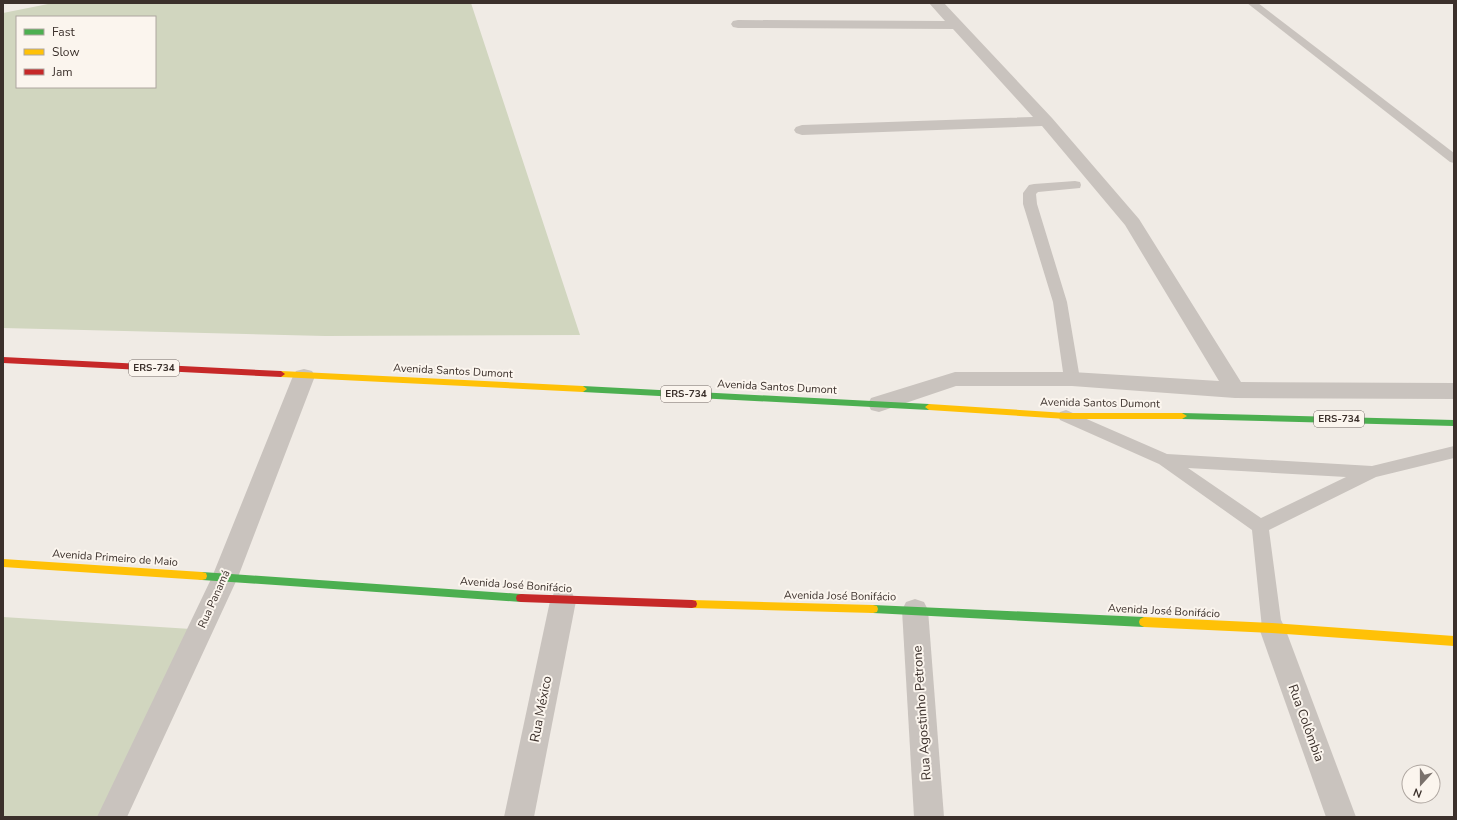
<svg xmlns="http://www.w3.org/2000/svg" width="1457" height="820" font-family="'Nunito Sans',sans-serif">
  <rect width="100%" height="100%" fill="#f0ebe5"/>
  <!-- green -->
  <g fill="#d1d6bf" fill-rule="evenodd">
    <path d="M53 3H471L580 335 325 336 3 328V13ZM17 17H155V87H17Z"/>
    <path d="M3 617 191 629 99 817H3Z"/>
  </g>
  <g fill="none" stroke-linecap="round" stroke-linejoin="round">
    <!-- lane -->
    <g fill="#c9c3be" fill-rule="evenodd">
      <path d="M1247 3H1258L1454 153V163L1450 162Z"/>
      <path d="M1075 181 1080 182 1081 185 1080 188 1038 192 1036 194 1037 204 1067 302 1080 379 1077 383 1072 384 1067 383 1064 379 1053 302 1023 204V193L1029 185 1034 184Z"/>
      <path d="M1066 410 1167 454 1372 466 1454 446V458L1376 477 1269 530 1282 628 1279 634 1272 636 1265 634 1262 628 1252 530 1159 464 1060 420 1058 416 1060 412ZM1188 468 1346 477 1261 518Z"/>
    </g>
    <!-- street -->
    <g fill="#c9c3be" fill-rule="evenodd">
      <path d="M929 3H944L1052 118 1139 219 1241 382 1454 383V399L1235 398 1072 386H956L879 412 871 410 868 404 871 398 955 372H1072L1219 381 1125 225 1042 126 802 135 796 133 794 130 796 127 802 125 1033 117 953 29 738 28 733 27 731 24 733 21 738 20 945 21Z"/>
      <path d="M304 369 312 371 315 376 238 577 127 817H97L212 577 293 376 296 371Z"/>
      <path d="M563 590 572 593 576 601 534 817H504L550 601 554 593Z"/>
      <path d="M915 599 924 602 928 610 944 817H914L902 610 906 602Z"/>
      <path d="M1272 617 1281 620 1285 628 1356 817H1326L1259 628 1263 620Z"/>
    </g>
    <!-- fast -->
    <g fill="#4caf50" fill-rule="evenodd">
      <path d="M583 386 929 404 933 407 929 410 583 392 579 389Z"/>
      <path d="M1182 413 1454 420V426L1182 419 1177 416Z"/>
      <path d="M202 572 521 594 525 595 526 598 525 601 521 602 202 580 198 579 197 576 198 573Z"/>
      <path d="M873 605 1144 617 1148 619 1149 622 1148 625 1144 627 873 613 869 612 868 609 869 606Z"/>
    </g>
    <!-- slow -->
    <g fill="#ffc107" fill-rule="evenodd">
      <path d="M281 371 583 386 587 389 583 392 281 377 277 374Z"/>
      <path d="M929 404 1066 413H1182L1187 416 1182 419H1066L929 410 925 407Z"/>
      <path d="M3 559 202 572 206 573 207 576 206 579 202 580 3 567Z"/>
      <path d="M692 600 873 605 877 606 878 609 877 612 873 613 692 608 688 607 687 604 688 601Z"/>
      <path d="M1144 617 1272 623 1454 636V646L1272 633 1144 627 1140 625 1139 622 1140 619Z"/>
    </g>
    <!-- jam -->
    <g fill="#c62828" fill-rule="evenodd">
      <path d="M3 357 281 371 285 374 281 377 3 363Z"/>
      <path d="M521 594 692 600 696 601 697 604 696 607 692 608 521 602 517 601 516 598 517 595Z"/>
    </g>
  </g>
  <g text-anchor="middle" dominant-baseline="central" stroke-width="4" stroke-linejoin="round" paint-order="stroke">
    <!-- shield labels -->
    <g fill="#fbf5ee" stroke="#756b66" stroke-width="1">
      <rect x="129" y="360" width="50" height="16" rx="3"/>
      <rect x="661" y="386" width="50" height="16" rx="3"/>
      <rect x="1314" y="411" width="50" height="16" rx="3"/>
    </g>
    <g font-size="10" font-weight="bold" fill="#3b302b">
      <text x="154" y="368">ERS-734</text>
      <text x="686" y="394">ERS-734</text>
      <text x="1339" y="419">ERS-734</text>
    </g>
    <!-- street labels -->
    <g font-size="11" fill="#3b302b" stroke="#fbf5ee">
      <text transform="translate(453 371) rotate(3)">Avenida Santos Dumont</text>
      <text transform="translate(777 387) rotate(3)">Avenida Santos Dumont</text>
      <text transform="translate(1100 403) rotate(1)">Avenida Santos Dumont</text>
      <text transform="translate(115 558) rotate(4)">Avenida Primeiro de Maio</text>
      <text transform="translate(516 585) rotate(4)">Avenida José Bonifácio</text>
      <text transform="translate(840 596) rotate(1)">Avenida José Bonifácio</text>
      <text transform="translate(214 599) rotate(-66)">Rua Panamá</text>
      <text transform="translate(1164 611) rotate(3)">Avenida José Bonifácio</text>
    </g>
    <!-- near-street labels -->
    <g font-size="13" fill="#3b302b" stroke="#fbf5ee">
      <text transform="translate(541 709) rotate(-79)">Rua México</text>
      <text transform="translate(922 713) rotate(-94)">Rua Agostinho Petrone</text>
      <text transform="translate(1306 723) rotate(70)">Rua Colômbia</text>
    </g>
  </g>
  <!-- border -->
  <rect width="1457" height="820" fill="none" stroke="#3b302b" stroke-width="8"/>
  <!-- legend -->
  <rect x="16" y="16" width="140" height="72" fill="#fbf5ee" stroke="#aea6a0"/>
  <rect x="24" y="29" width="20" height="6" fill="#4caf50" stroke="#aea6a0"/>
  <text x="52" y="36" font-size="12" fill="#3b302b">Fast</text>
  <rect x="24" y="49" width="20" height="6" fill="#ffc107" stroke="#aea6a0"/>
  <text x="52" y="56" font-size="12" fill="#3b302b">Slow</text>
  <rect x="24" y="69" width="20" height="6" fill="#c62828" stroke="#aea6a0"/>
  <text x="52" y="76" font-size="12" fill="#3b302b">Jam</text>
  <!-- north arrow -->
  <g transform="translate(1421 784) rotate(201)"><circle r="19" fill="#fbf5ee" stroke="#aea6a0"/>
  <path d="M0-3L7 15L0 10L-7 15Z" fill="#7a716c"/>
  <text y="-6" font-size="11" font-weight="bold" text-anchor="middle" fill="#3b302b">N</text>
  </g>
</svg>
